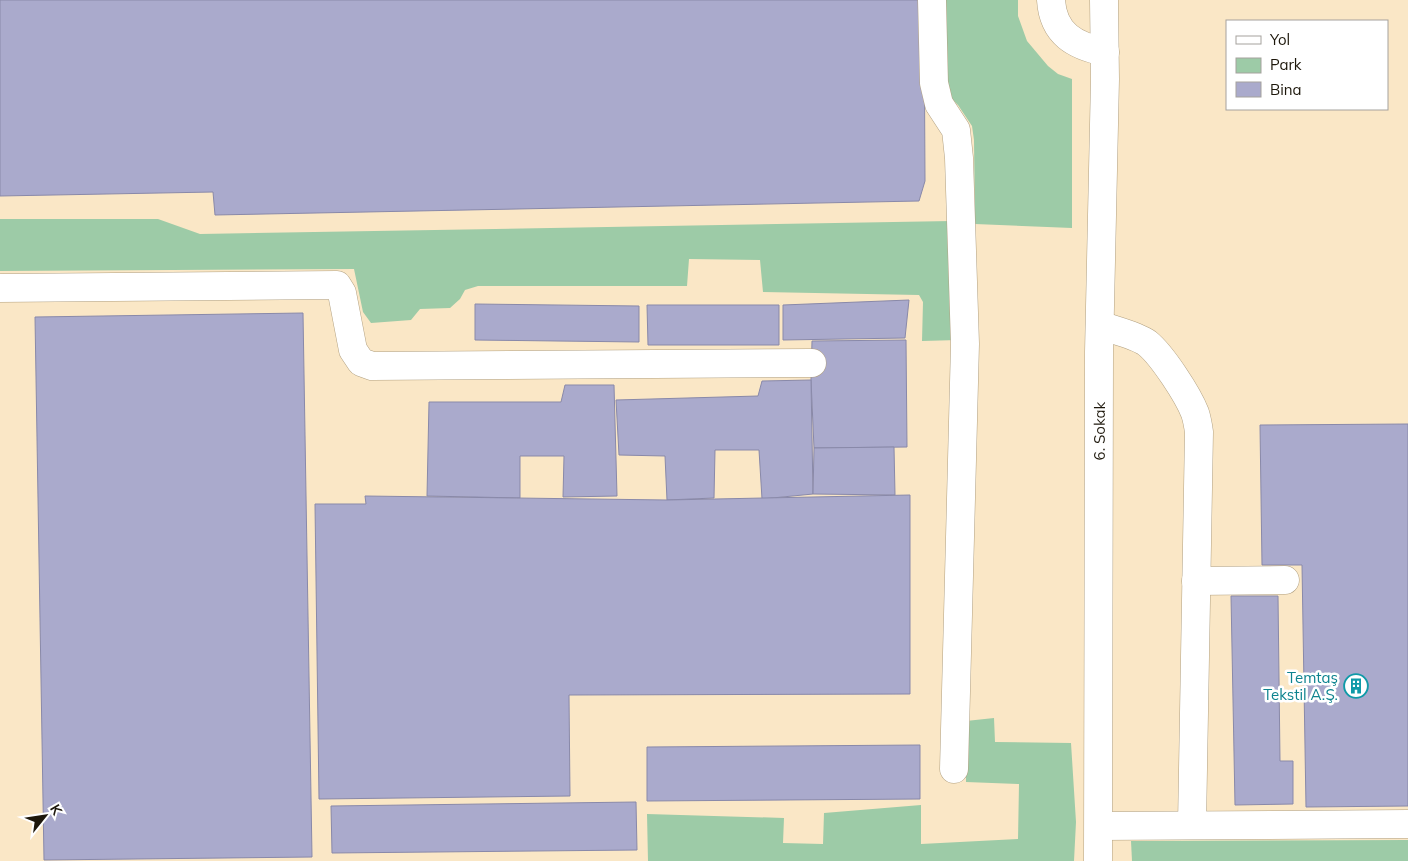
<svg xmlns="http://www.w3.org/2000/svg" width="1408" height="861" font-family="Mulish,sans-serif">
  <rect width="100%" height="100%" fill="#fae7c6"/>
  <!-- green -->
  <g fill="#9dcba7">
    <path d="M941 0H1018V16L1027 41 1048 66 1058 74 1072 79V228L975 224 974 140 972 126 958 105 949 96 944 84Z"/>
    <path d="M0 219H158L200 234 952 221 958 340 922 341 923 302 919 295 763 292 760 260 689 259 687 286H478L465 290 460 299 450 308 420 309 411 320 371 323 363 312 354 269 0 271Z"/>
    <path d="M994 718 995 742 1071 743 1076 822 1074 861H648L647 814 784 818 783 843 823 844 824 813 921 805V844L1018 839 1019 784 966 782V721Z"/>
    <path d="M1408 840V861H1132L1131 841Z"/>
  </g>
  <!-- building -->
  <g fill="#aac" stroke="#8989a9">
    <path d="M0 0H924L925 181 919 201 215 215 213 192 0 196Z"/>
    <path d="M909 300 905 338 783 340V305Z"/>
    <path d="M475 304 639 306V342L475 340Z"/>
    <path d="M647 305H779V345H648Z"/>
    <path d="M303 313 312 857 44 860 35 317Z"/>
    <path d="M906 340 907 447 814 448 811 380 812 341Z"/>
    <path d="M811 380 813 494 762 499 759 450H715L714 498 667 500 665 456 619 455 616 400 758 396 762 381Z"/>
    <path d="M565 385H614L617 496 563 497 564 456H520V498L427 496 429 402H561Z"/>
    <path d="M1408 424V806L1306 807 1302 565H1262L1260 425Z"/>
    <path d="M894 447 895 495 813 494 814 448Z"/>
    <path d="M910 495V694L569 695 570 796 319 799 315 504H366L365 496 667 500Z"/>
    <path d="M1231 596H1278L1280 761H1293V804L1235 805Z"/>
    <path d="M920 745V799L647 801V747Z"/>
    <path d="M636 802 637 850 332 853 331 806Z"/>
  </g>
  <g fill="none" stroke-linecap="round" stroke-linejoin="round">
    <!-- minor casing -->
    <g stroke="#b1a081" stroke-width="29">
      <g id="minor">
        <path d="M932 0 934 83 939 104 956 130 959 158 965 344 954 769"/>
        <path d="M1051 0C1053 34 1075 46 1105 52"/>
        <path d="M0 288 337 285 342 293 353 350 361 362 372 366 812 363"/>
        <path d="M1100 325C1113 330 1136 335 1147 343 1162 355 1188 395 1195 413 1197 419 1198 425 1199 432L1192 825"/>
        <path d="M1196 581 1285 580"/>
        <path d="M1099 826 1408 824"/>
        <path id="s1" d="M1098 861 1099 352 1105 79 1104 0"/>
      </g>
    </g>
    <!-- minor -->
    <use href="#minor" stroke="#fff" stroke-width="28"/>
  </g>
  <!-- icons -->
  <defs>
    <g id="building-ring" transform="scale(1.25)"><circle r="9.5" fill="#fff" stroke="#0f9aa8" stroke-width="1.5"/><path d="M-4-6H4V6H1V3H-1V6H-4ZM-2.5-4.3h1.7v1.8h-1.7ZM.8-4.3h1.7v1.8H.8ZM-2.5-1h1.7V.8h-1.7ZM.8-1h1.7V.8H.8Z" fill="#0f9aa8"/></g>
  </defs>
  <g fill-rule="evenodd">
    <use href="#building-ring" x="1356" y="686"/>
  </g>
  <g text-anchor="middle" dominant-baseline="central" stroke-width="5" stroke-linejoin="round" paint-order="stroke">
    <!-- street labels -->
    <g font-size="15" fill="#1d170b" stroke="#fff">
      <text stroke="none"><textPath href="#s1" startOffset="430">6. Sokak</textPath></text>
    </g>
    <!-- culture labels -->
    <g font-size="15" fill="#0d838f" stroke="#fff" text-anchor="end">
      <text x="1338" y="677">Temtaş<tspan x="1338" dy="17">Tekstil A.Ş.</tspan></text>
    </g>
  </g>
  <!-- legend -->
  <rect x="1226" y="20" width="162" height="90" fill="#ffffff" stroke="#a5a29d"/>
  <rect x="1236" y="36" width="25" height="8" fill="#ffffff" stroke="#a5a29d"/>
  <text x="1270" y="45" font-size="15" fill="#1d170b">Yol</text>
  <rect x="1236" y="58" width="25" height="15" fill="#9dcba7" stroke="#a5a29d"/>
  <text x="1270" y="70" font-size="15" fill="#1d170b">Park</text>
  <rect x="1236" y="82" width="25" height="15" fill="#aaaacc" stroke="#a5a29d"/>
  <text x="1270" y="95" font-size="15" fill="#1d170b">Bina</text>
  <!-- north arrow -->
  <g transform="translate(45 816) rotate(60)" stroke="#ffffff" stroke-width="4" paint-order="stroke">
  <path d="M0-4L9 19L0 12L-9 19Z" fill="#1d170b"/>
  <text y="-8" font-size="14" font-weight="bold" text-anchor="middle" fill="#1d170b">K</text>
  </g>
</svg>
